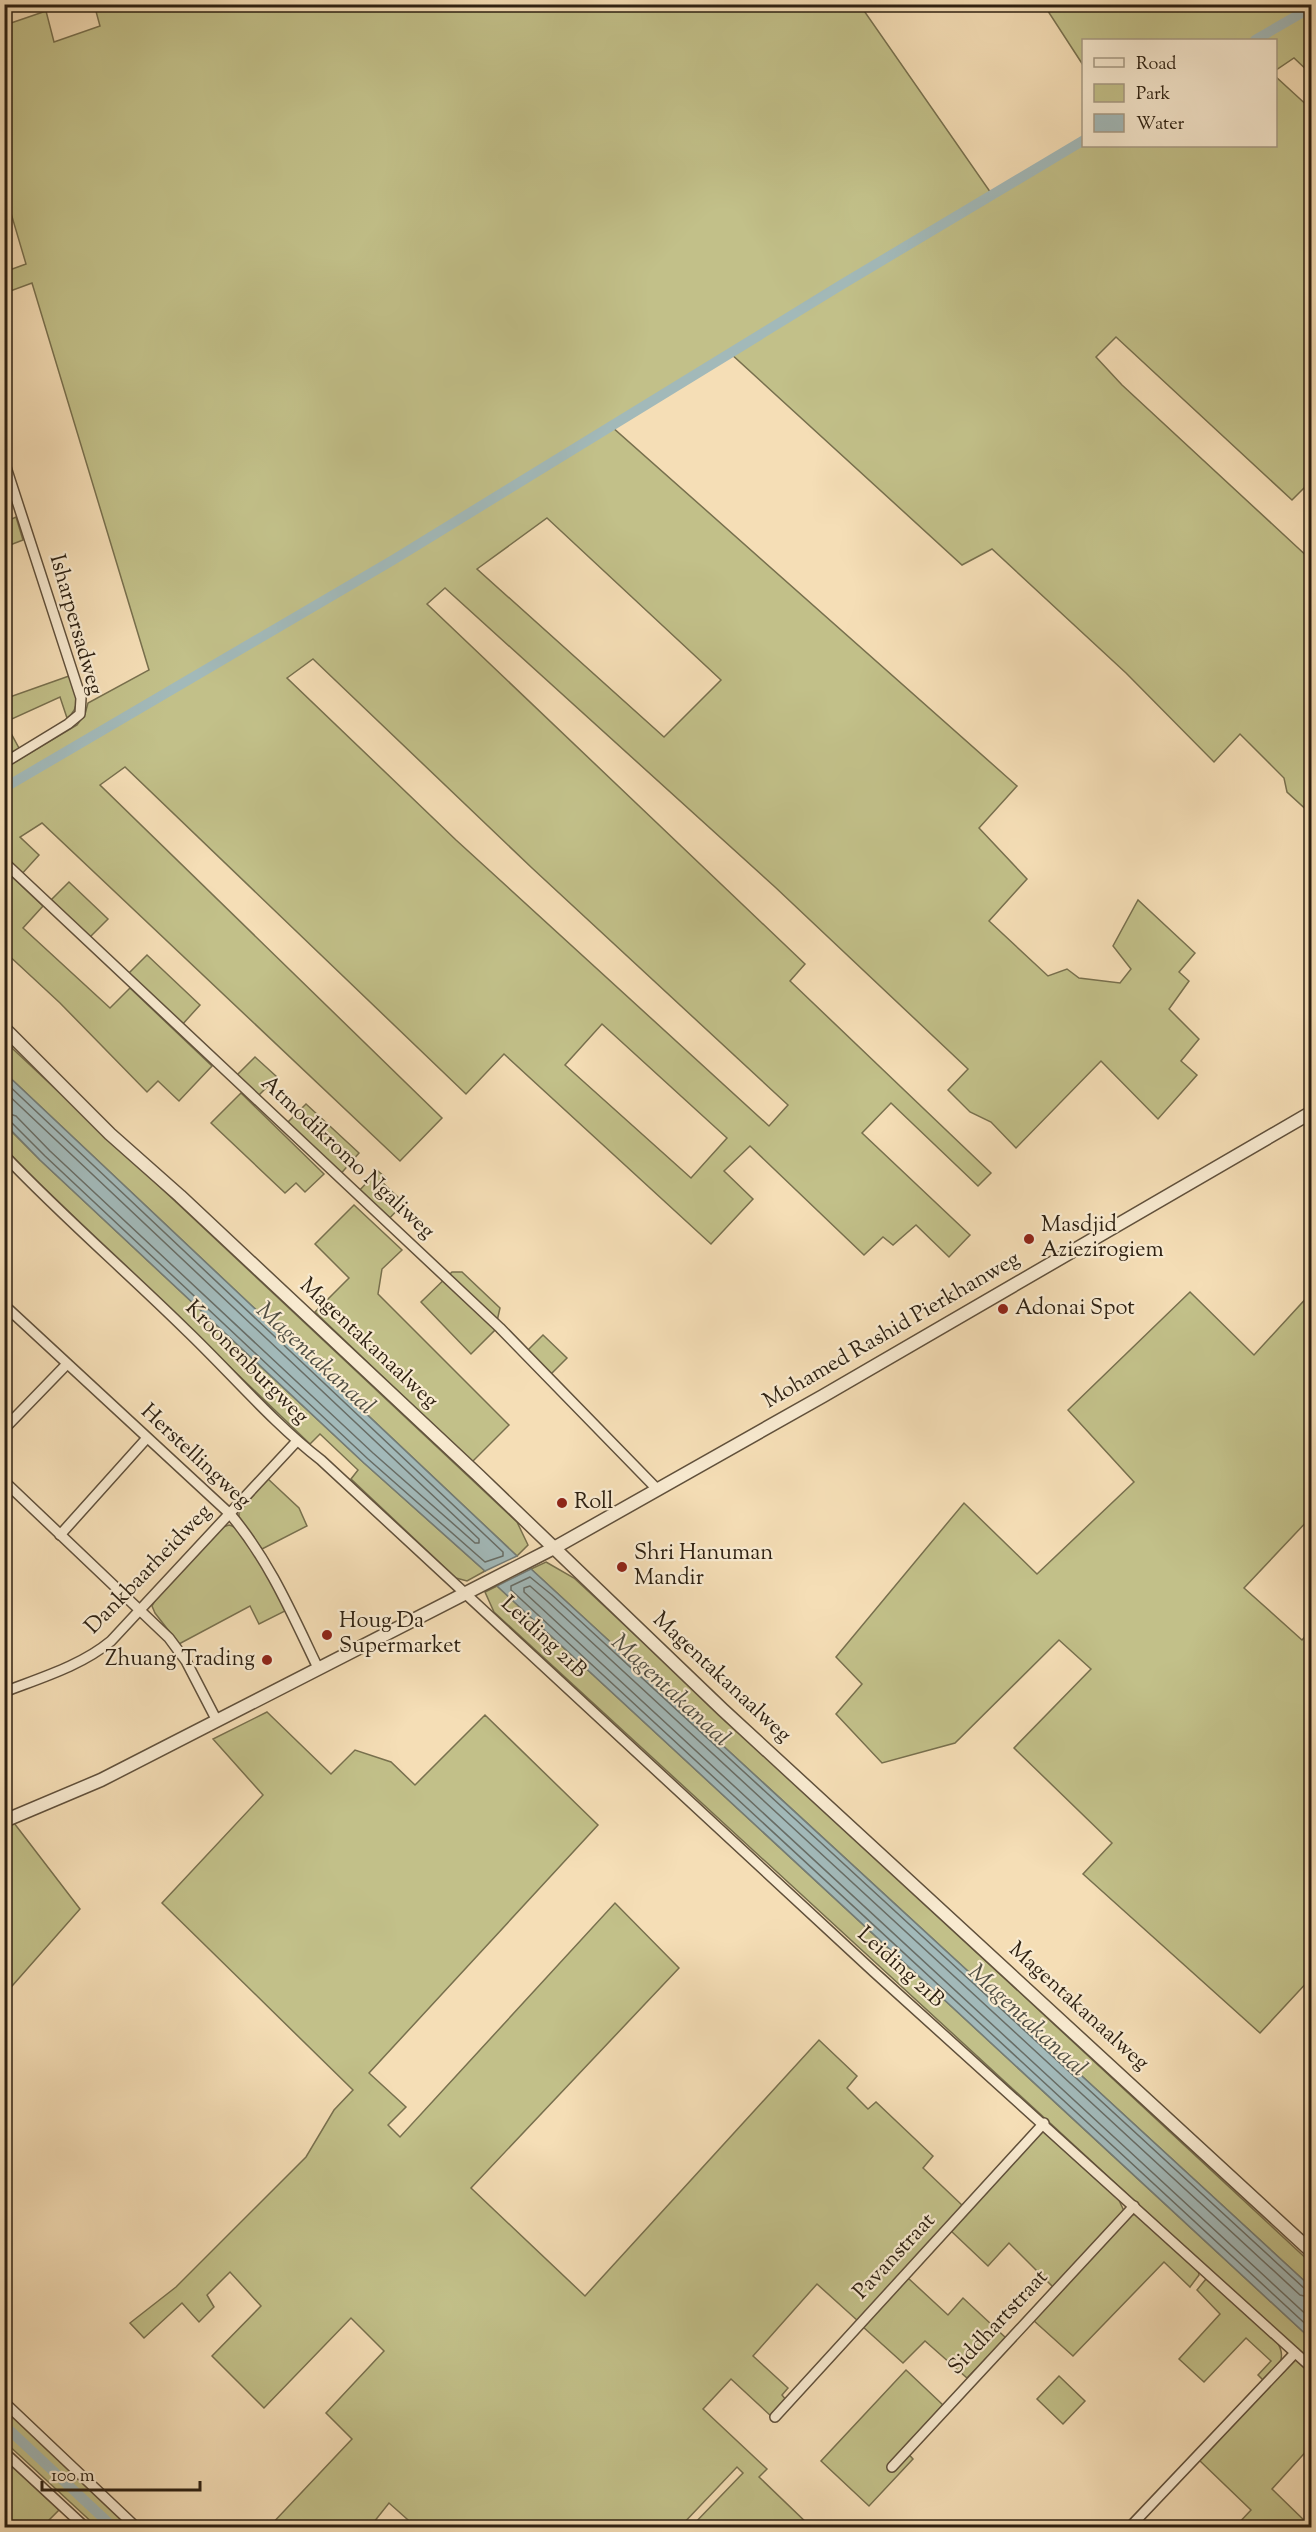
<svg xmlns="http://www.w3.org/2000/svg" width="1316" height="2532" font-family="'Sorts Mill Goudy',serif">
  <rect width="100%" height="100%" fill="#f5deb6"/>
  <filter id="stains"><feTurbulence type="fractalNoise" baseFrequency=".00333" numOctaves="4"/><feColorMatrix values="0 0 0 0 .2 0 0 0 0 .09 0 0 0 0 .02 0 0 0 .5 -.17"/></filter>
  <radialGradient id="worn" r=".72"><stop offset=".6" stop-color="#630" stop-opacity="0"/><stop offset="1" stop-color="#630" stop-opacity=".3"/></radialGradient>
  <!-- green -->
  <g fill="#c2c089" stroke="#78704e" stroke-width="1.5" fill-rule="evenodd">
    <path d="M94 4 860 5 993 196 1083 140 1084 146H1276V77L1311 109V485L1309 483 1292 500 1116 337 1096 357 1122 385 1311 560V814L1287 792 1284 778 1240 734 1214 762 1126 673 992 549 962 565 730 353 611 426 1017 786 979 828 1027 879 989 921 1048 976 1067 969 1079 978 1120 983 1131 969 1113 946 1138 900 1195 953 1179 972 1189 981 1169 1009 1199 1039 1181 1061 1197 1075 1158 1119 1101 1061 1016 1148 991 1122 970 1112 948 1090 968 1069 775 887 445 588 427 604 805 964 790 981 991 1173 978 1186 891 1103 862 1133 970 1235 949 1257 916 1225 893 1245 883 1237 864 1255 750 1146 724 1171 753 1199 711 1244 504 1054 466 1094 125 767 100 785 442 1118 400 1161 42 823 20 837 39 855 20 876 5 861V768L77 725 85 714 88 703 149 670 32 283 5 293 4 272 26 264 5 193V6L11 23 46 11 54 42 100 26ZM547 518 721 680 664 737 477 569ZM313 659 532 868 788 1105 769 1126 456 840 287 678ZM602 1024 727 1138 691 1178 565 1065Z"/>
    <path d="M1044 5H1311V74L1294 58 1276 70V40H1084L1083 65Z"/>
    <path d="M16 517 23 540 5 547V522Z"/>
    <path d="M69 676C75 692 83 706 67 718L60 697 5 722 20 750 5 759 4 699Z"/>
    <path d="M5 870 43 906 23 928 110 1008 130 988 212 1066 179 1101 158 1081 147 1092 60 1003 5 952Z"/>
    <path d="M69 882 108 919 87 940 48 903Z"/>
    <path d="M147 955 200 1005 181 1026 126 976Z"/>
    <path d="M4 1038 13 1049 517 1522 528 1545 517 1556 5 1073Z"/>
    <path d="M255 1057 277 1077 256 1098 235 1077Z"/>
    <path d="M241 1093 324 1174 305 1192 296 1183 285 1193 211 1123Z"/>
    <path d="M306 1104 359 1153 338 1177 284 1126Z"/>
    <path d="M4 1124 40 1160 364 1463 485 1571 467 1581 456 1578 351 1479 358 1470 320 1434 310 1444 20 1165 5 1148Z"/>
    <path d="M378 1171 385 1177 381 1181 404 1203 384 1224 355 1195Z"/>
    <path d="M354 1205 402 1250 382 1269 378 1294 509 1425 472 1462 315 1312 349 1278 315 1244Z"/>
    <path d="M452 1272H462L500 1308 495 1330 471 1354 421 1302Z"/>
    <path d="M1190 1292 1254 1355 1311 1293V1517L1244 1588 1302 1640 1311 1630V1978L1260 2033 1083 1874 1112 1843 1014 1748 1091 1669 1059 1640 955 1743 882 1763 836 1714 862 1684 836 1657 964 1503 1037 1574 1134 1482 1068 1410Z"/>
    <path d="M543 1335 567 1358 548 1377 524 1354Z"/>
    <path d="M267 1478 299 1508 307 1526 262 1549 239 1518V1513Z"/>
    <path d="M229 1525C252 1530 275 1591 285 1611L259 1624 250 1606 179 1644 155 1613 152 1606 156 1599 223 1527Z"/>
    <path d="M546 1562 574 1578 1311 2263V2287L531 1569Z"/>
    <path d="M497 1586 1311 2339V2363L494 1612 485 1592Z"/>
    <path d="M267 1712 331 1774 355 1750 391 1762 415 1785 485 1715 598 1825 369 2073 406 2107 388 2125 400 2137 615 1903 679 1968 471 2188 585 2296 819 2040 857 2076 847 2088 868 2109 876 2102 933 2156 923 2168 964 2207 858 2321 817 2284 753 2356 788 2388 782 2395 786 2400 772 2417 731 2379 703 2409 767 2469 759 2477 811 2527H691L743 2473 737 2467 680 2527H416L389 2503 370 2527H269L352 2439 326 2413 384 2351 351 2318 264 2408 212 2356 261 2306 230 2272 207 2295 214 2307 199 2322 182 2303 144 2338 130 2323 176 2287 306 2157 334 2110 353 2090 162 1903 263 1795 213 1739Z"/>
    <path d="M14 1823 80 1909 5 1994V1826Z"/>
    <path d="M1043 2131 1047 2132 1117 2196 1124 2211 1054 2288 1009 2243 988 2266 950 2230Z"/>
    <path d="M1135 2214 1198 2269 1199 2275 1190 2287 1164 2262 1073 2356 1033 2320 1130 2216Z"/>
    <path d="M908 2278 948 2315 963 2298 1006 2338 967 2378 925 2341 903 2363 862 2326Z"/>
    <path d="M1210 2278 1276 2340C1288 2358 1279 2369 1263 2380L1258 2375 1271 2361 1246 2338 1204 2382 1179 2359 1220 2314 1197 2290 1206 2279Z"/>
    <path d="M1294 2360H1298L1311 2373V2446L1272 2489 1311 2527H1235L1251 2510 1199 2460Z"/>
    <path d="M906 2370 943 2405 903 2448 913 2459 869 2506 821 2461Z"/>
    <path d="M1059 2376 1085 2401 1063 2424 1037 2399Z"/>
    <path d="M4 2408 132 2527H97L5 2442Z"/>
    <path d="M4 2459 59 2510 42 2527H5Z"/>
  </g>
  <!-- water -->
  <g fill="#a2b9b9" stroke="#747c76" stroke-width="1.5">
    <path d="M4 1073H5L517 1556 485 1571 364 1463 40 1160 5 1124Z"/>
    <path d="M531 1569 1311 2287V2339L497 1586Z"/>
  </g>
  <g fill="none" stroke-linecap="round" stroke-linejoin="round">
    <!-- shore -->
    <g stroke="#686d66" stroke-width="1.5">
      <path d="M4 1081 503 1552V1556L485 1562 368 1459 45 1156 11 1122 4 1120"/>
      <path d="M4 1091 479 1539V1543H475L373 1453 50 1151 16 1116 4 1112"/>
      <path d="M1312 2291 1305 2289 552 1595 530 1577 511 1586V1590L1312 2330"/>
      <path d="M1312 2298 1300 2295 547 1601 530 1586 524 1588V1592L1312 2320"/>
    </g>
    <!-- canal -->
    <g stroke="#a2b9b9" stroke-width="10">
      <path d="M1255 40 1312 7"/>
      <path d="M4 788 393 560 841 285 1084 140"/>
      <path d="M4 2425 114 2528"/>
    </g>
    <!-- minor casing -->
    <g stroke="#60503b" stroke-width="12">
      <g id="minor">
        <path d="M4 461 81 698 80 714 68 724 4 763"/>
        <path d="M4 862 500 1328 657 1489"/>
        <path d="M4 1155C62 1216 126 1271 186 1330 231 1373 272 1422 321 1460L874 1972 1312 2368"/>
        <path d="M4 1305 230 1514C269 1560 292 1614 318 1668"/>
        <path d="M4 1429 67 1364"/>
        <path d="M4 1481 169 1638 186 1661 216 1719"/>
        <path d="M60 1535 147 1438"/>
        <path d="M4 1692C40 1678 81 1666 111 1641L297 1441"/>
        <path d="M4 2402 137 2528"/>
        <path d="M775 2417 1044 2123"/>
        <path d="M4 2452 86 2528"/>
        <path d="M892 2467 1134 2206"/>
        <path d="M1129 2528 1295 2353"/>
      </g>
    </g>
    <!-- tertiary casing -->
    <g stroke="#60503b" stroke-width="15">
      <g id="tertiary">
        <path d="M4 1028 110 1134 180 1196 479 1476 723 1710 1312 2252"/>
        <path d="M4 1821 101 1780 554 1548 823 1396 1312 1112"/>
      </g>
    </g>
    <!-- minor -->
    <use href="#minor" stroke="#f8ead0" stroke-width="9"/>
    <!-- tertiary -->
    <use href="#tertiary" stroke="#f8ead0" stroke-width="12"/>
  </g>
  <!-- markers -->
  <g fill="#8f2418" stroke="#f8ead0" stroke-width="2">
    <circle cx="1029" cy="1239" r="6"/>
    <circle cx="1003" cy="1309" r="6"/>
    <circle cx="562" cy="1503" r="6"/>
    <circle cx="622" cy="1567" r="6"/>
    <circle cx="327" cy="1635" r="6"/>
    <circle cx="267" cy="1660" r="6"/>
  </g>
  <g text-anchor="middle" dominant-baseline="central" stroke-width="4.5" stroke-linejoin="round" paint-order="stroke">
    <!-- street labels -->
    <g font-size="22" fill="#2e2112" stroke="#f8ead0">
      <text transform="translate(75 625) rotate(74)">Isharpersadweg</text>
      <text transform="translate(347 1158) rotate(43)">Atmodikromo Ngaliweg</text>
      <text transform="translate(892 1331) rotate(-30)">Mohamed Rashid Pierkhanweg</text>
      <text transform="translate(368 1344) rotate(43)">Magentakanaalweg</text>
      <text transform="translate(246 1363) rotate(45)">Kroonenburgweg</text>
      <text transform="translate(195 1457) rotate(43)">Herstellingweg</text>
      <text transform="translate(149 1570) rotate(-46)">Dankbaarheidweg</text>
      <text transform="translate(543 1638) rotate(43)">Leiding 21B</text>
      <text transform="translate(721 1678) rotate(43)">Magentakanaalweg</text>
      <text transform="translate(900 1968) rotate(42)">Leiding 21B</text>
      <text transform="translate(1078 2007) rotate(42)">Magentakanaalweg</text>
      <text transform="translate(895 2257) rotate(-47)">Pavanstraat</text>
      <text transform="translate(999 2323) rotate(-47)">Siddhartstraat</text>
    </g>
    <!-- poi labels -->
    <g font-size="22" fill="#2e2112" stroke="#f8ead0" text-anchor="start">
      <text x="1041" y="1226">Masdjid<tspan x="1041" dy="25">Aziezirogiem</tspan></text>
      <text x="1015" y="1309">Adonai Spot</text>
      <text x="574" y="1503">Roll</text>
      <text x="634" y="1554">Shri Hanuman<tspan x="634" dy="25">Mandir</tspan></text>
      <text x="339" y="1622">Houg Da<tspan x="339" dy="25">Supermarket</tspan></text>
      <text x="255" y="1660" text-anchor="end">Zhuang Trading</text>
    </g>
    <!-- water labels -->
    <g font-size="24" font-style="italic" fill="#514f44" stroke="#f8ead0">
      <text transform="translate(315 1359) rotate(43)">Magentakanaal</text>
      <text transform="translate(670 1691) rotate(43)">Magentakanaal</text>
      <text transform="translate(1027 2021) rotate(43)">Magentakanaal</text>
    </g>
  </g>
  <!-- margin -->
  <rect width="1316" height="2532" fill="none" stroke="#f5deb6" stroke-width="24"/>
  <rect x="6" y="6" width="1304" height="2520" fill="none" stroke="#2e2112" stroke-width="3"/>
  <rect x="12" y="12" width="1292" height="2508" fill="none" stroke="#2e2112" stroke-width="1.5"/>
  <!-- legend -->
  <rect x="1082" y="39" width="195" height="108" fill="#f8ead0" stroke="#a79a84" stroke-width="1.5"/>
  <rect x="1094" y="58" width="30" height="9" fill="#f8ead0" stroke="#a79a84" stroke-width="1.5"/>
  <text x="1136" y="69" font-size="18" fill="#2e2112">Road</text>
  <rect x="1094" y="84" width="30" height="18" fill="#c2c089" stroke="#a79a84" stroke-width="1.5"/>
  <text x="1136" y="99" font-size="18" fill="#2e2112">Park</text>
  <rect x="1094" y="114" width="30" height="18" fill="#a2b9b9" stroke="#a79a84" stroke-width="1.5"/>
  <text x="1136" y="129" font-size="18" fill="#2e2112">Water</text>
  <!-- scale -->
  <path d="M42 2481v9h158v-9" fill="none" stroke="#2e2112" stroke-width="3"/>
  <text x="51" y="2481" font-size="18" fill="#2e2112" stroke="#f8ead0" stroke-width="4.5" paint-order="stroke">100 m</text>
  <rect width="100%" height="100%" filter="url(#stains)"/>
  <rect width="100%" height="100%" fill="url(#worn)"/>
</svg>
